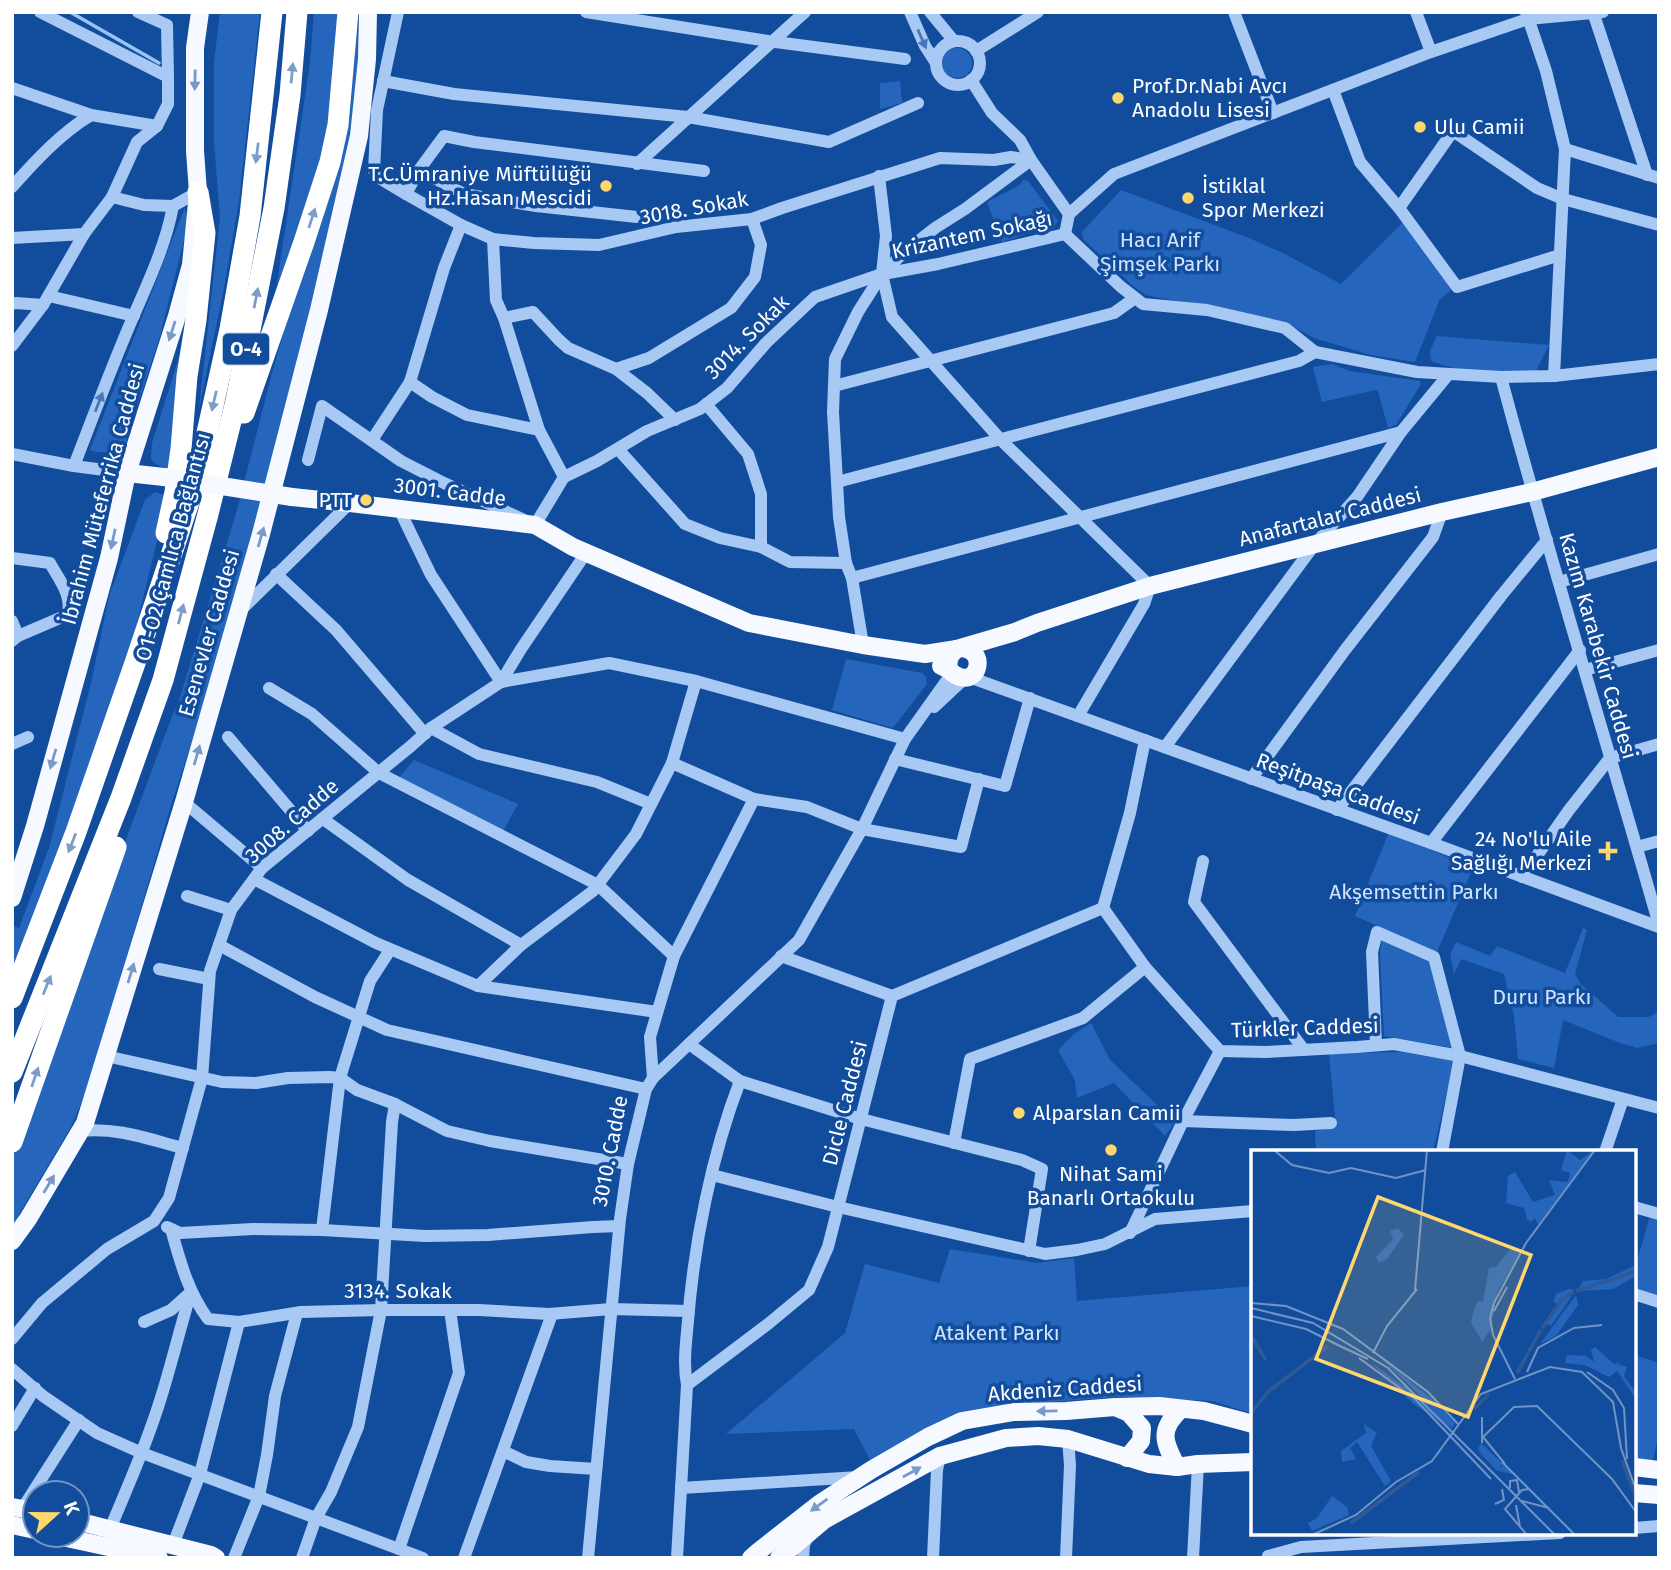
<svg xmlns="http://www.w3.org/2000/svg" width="1671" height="1570" font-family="'Fira Sans',sans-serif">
  <rect width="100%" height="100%" fill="#124d9d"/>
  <!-- green -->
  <g fill="#2566bc">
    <path d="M220 12H260L239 201 223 293 199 409 220 218 214 142V62Z"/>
    <path d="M314 12H338L325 161 275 297 310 63Z"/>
    <path d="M356 17 361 60 353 132 320 265 277 456 223 646 172 802 89 1086 70 1129 12 1226V1116L53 1035 174 711 178 704 237 510 271 377 292 302Z"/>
    <circle cx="957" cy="63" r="15"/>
    <path d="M900 81 902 103 880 109V83Z"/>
    <path d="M1023 180 1028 181 1058 221 1052 230 1035 231 1002 242 987 202 1020 185Z"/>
    <path d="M1121 190 1249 238 1283 253 1341 284 1403 222 1455 287 1440 299 1415 362 1371 355 1314 338 1286 323 1146 295 1133 286 1083 239 1082 232Z"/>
    <path d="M185 207 188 224 160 336 124 448C112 451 102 455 90 450Z"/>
    <path d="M190 322 174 471 155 464 151 459 152 443Z"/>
    <path d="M1437 336 1549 345 1535 373C1502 371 1461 374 1431 361L1430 351Z"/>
    <path d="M1332 364 1349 371 1420 381 1421 384 1396 425 1388 428 1378 391 1376 390 1322 402 1313 367Z"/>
    <path d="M155 492 168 496 130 652 100 742 28 933 12 968V925L19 928 49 848 92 679 109 596 145 500Z"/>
    <path d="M846 659 922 673 926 677 927 684 893 728 832 710Z"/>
    <path d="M414 760 518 804 502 833 392 786Z"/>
    <path d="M1389 832 1473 868 1437 952 1355 916Z"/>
    <path d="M1583 928 1587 930 1575 974 1580 983 1618 1017H1649L1659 1011V1043L1637 1048 1620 1043 1563 1020 1554 1068 1518 1059 1514 1016 1504 974 1461 959 1454 974 1450 954 1456 942 1490 956 1497 946 1565 973Z"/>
    <path d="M1382 939 1432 960 1454 1048 1384 1036 1380 952Z"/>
    <path d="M1091 1023 1110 1060 1175 1122 1165 1136 1114 1083 1077 1098 1075 1080 1058 1050 1074 1034Z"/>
    <path d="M1400 1052 1454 1061 1433 1152H1316L1315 1131 1336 1127 1329 1054Z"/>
    <path d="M1650 1216 1659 1219V1296L1634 1288V1271Z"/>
    <path d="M950 1249 1037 1263 1074 1258 1077 1301 1253 1286V1414L1213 1401 1116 1397 1036 1403 971 1413 872 1464 854 1429 726 1434 845 1333 865 1264 939 1283Z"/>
    <path d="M1634 1355 1659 1363V1433L1652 1465 1634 1464Z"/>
  </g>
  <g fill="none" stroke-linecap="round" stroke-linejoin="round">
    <!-- stream -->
    <path stroke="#9ac4f7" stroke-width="3.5" d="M70 12 159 63"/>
    <!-- minor -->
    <g stroke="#a8c9f4" stroke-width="12">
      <path d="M138 12 167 25 168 77"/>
      <path d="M398 12 377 110 374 171 381 179 406 194 461 225 493 239 534 243 599 245 676 227 752 219 782 208 940 158 994 160 1011 157 1031 160"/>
      <path d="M586 12 768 41 905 59"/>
      <path d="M910 12 925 46 936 63"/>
      <path d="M930 12 954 41"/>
      <path d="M1234 12 1273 113"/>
      <path d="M1416 12 1431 52"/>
      <path d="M1526 12 1546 71 1565 149 1554 376"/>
      <path d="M1593 12 1647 175"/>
      <circle cx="958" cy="63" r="22"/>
      <path d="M976 51 1038 12"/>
      <path d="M971 80 992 113 1020 140 1031 160 1069 214"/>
      <path d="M383 81 454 94 688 117 829 142 918 103"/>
      <path d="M12 88 91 115 157 126"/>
      <path d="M1333 90 1360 162 1399 208 1457 287 1560 255"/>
      <path d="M1565 149 1659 178"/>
      <path d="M637 164 805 12"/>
      <path d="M419 170 444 136 474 142 704 171"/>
      <path d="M879 176 886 236 882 274 892 317 1000 439 1150 586 1144 604 1078 716"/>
      <path d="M12 187C36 160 61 133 91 115"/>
      <path d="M406 194 419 170 464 194 536 206 637 217"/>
      <path d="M112 197 144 205 173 206 198 192"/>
      <path d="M1399 208 1453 131 1537 188 1563 199 1659 225"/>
      <path d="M1065 234 1120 286 1143 304 1207 310 1285 328 1315 352 1417 372 1501 377 1554 376 1659 364"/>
      <path d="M1065 234 1069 214 1114 174 1431 52 1528 19 1603 12"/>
      <path d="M12 238 84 234"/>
      <path d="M493 239 496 300 504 318 539 430 564 477"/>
      <path d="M883 274 938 264 1065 234"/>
      <path d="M49 296 134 316"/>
      <path d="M12 304 16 303 43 305"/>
      <path d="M504 318 533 312 559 340 568 348 616 369 647 393 675 420"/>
      <path d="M12 346 43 305 84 234 112 197 137 142 157 126 168 104V77L40 12"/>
      <path d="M616 369 649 358 731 308 755 277 761 245 752 219"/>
      <path d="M1501 377C1550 561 1607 742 1659 925"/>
      <path d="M410 382 432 397 467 415 539 430"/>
      <path d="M834 386 1114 313 1135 298"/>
      <path d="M706 404 748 454 761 494V547"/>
      <path d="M372 440 410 382 444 268 461 225"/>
      <path d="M618 449 685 524 720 538 761 547 790 562 846 563"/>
      <path d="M12 454 74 466 127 473"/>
      <path d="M308 460 322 406 401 461 444 483 535 525 564 477 597 461 647 431 700 409 727 388 766 343 815 297 882 274 902 254 935 228 965 209 1031 160"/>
      <path d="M74 466C90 424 106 382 123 341 141 296 164 254 173 206"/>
      <path d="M837 482 1299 361 1315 352"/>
      <path d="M399 509 431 575 501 682"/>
      <path d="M12 558 50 563C58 578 74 597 67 615L18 636 12 641"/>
      <path d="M276 574 336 630 425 734"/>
      <path d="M852 578 1401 432"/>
      <path d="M1559 582 1659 554"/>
      <path d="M241 610 350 503"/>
      <path d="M12 621 18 636"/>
      <path d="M863 645 852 578 846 563 839 517 833 412 835 359 858 312 882 274"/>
      <path d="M1585 670 1659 650"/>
      <path d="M969 677 1431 843 1659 927"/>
      <path d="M501 682 609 663 696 681 905 739"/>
      <path d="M269 688 312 714 379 773 598 885 674 956"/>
      <path d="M934 707 965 678"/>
      <path d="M431 728 479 754 597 782 651 804"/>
      <path d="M228 737 308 831"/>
      <path d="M12 744 28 737"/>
      <path d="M1165 747 1315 544 1357 497 1401 432 1448 375"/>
      <path d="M895 759 1005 786 1030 698"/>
      <path d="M672 763 754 799 807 807 862 829 961 847 979 779"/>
      <path d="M1251 779 1345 650 1433 537 1442 512"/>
      <path d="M184 802 262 868"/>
      <path d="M1337 810 1501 596 1547 540"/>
      <path d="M323 819 408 880 521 945"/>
      <path d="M1431 843 1580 650"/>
      <path d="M1637 847 1659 841"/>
      <path d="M1203 861 1194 902 1304 1050"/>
      <path d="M1522 877 1569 810 1610 758 1659 744"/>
      <path d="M254 879 376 943 478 986 657 1012"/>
      <path d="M187 896 231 910"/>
      <path d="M1103 908 1145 967 1220 1051 1266 1052 1357 1047 1394 1044 1460 1056 1659 1108"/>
      <path d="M1103 908 1130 813 1145 740"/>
      <path d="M219 945 315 997 387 1030 646 1089"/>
      <path d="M781 956 892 996"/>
      <path d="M159 969 209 979"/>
      <path d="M478 986 521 945 593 891 636 834 672 763 696 681"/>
      <path d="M892 996 1103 908"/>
      <path d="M689 1044 740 1081 861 1119 1022 1160 1042 1169 1029 1251"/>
      <path d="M1376 1045 1372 952 1377 932 1434 957 1460 1056 1442 1152"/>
      <path d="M106 1056 222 1082 256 1083 288 1078 330 1077 340 1078 357 1090 395 1104 447 1131 490 1141 628 1164"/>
      <path d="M653 1078 650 1037 674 956 754 799"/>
      <path d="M1183 1121 1294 1125 1331 1123"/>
      <path d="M80 1131C117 1127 148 1139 183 1148"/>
      <path d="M954 1143 970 1059 1083 1018 1145 967"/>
      <path d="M1605 1152 1623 1099"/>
      <path d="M712 1175 838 1207 1045 1254 1077 1250 1105 1244 1155 1219 1253 1211"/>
      <path d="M1634 1207 1659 1214"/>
      <path d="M167 1227 180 1233 253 1229 322 1230 425 1236 488 1235 593 1227 619 1226"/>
      <path d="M171 1229C180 1261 188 1292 208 1319L239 1322 301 1312 381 1310H479L549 1314 611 1309 689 1311"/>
      <path d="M322 1230 340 1078 370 981 390 950"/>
      <path d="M1130 1233 1183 1121 1220 1051"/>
      <path d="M1634 1294 1659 1302"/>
      <path d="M144 1322 171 1310 191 1292"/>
      <path d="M12 1339 42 1303 107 1249 154 1221 169 1198 202 1078 210 971 231 910 262 868 411 746 431 728 501 682 521 649 586 553"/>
      <path d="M12 1369 43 1396 97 1433 142 1453 423 1558"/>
      <path d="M687 1385 768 1324 809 1290 828 1247 892 996"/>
      <path d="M12 1426 35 1388"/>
      <path d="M503 1451 526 1462 550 1466 596 1469"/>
      <path d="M681 1488 859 1477"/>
      <path d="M22 1509 79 1420"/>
      <path d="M1634 1528 1659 1526"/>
      <path d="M110 1529C129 1484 149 1438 163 1391 173 1358 181 1325 191 1292"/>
      <path d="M173 1545 200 1474 239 1322"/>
      <path d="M399 1549 459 1373 450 1310"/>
      <path d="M234 1558 259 1496 267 1455 275 1396 297 1313"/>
      <path d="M302 1558 316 1518 331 1492 358 1427 381 1310 392 1122 395 1104"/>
      <path d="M464 1558 552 1314"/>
      <path d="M588 1558 620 1219 628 1164 646 1089 653 1078 799 940 862 829 905 739 952 673"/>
      <path d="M677 1558 687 1385C683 1364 686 1343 688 1321 694 1243 712 1154 740 1081"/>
      <path d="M803 1558 804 1545 809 1533"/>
      <path d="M933 1558 937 1470 940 1456"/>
      <path d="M1066 1558 1070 1465 1068 1439"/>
      <path d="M1193 1558 1198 1464"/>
      <path d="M1268 1558V1556L1301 1547 1560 1533"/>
    </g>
    <!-- major -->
    <g stroke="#f6f9ff" stroke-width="18">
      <path d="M127 473 164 477"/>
      <path d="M292 497 350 503 535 525 573 547 749 623 863 645 925 654 957 649"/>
      <path d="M941 666C949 668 952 675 960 677 979 683 987 651 962 648"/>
      <path d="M949 668C947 660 950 654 957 649L1015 632 1037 623 1150 586 1442 512 1532 492 1659 457"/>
      <path d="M12 898 35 826 109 558 127 473 177 316 191 265 198 192 195 151V48L200 12"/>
      <path d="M12 1241 28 1219 85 1123 184 802 261 534 319 310 359 136 367 59 368 12"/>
      <path d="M1115 1407 1129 1413 1142 1428 1141 1441 1127 1458"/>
      <path d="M1177 1467C1164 1442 1158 1430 1181 1409"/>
      <path d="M1634 1467 1659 1470"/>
      <path d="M1634 1493 1659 1495"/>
      <path d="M12 1507 35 1511"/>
      <path d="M77 1521 211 1555 216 1558"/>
      <path d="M12 1525 35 1530"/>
      <path d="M53 1535 159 1558"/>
      <path d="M751 1558 759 1551 819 1504 871 1470 928 1437 962 1421 1014 1412 1066 1411 1115 1407 1159 1406 1204 1411 1253 1424"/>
      <path d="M779 1558 824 1520 940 1456 1006 1438 1038 1436 1068 1439 1149 1464 1177 1467 1198 1464 1253 1462"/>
    </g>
    <!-- highway -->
    <g stroke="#fff" stroke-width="21">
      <path d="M244 413 304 242 330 162 338 125 348 12"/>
      <path d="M166 533 175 492 181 449 187 376 196 320 205 233 198 192"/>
      <path d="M12 998 76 832 135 663 197 478 230 329 250 216 272 12"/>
      <path d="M12 1072 121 798 163 680 208 514 236 401 274 208 290 95 297 12"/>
      <path d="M12 1142 116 847"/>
    </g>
    <!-- major-bridge -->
    <path stroke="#f6f9ff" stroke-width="18" d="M164 477 292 497"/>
  </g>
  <!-- one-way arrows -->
  <defs><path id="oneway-solid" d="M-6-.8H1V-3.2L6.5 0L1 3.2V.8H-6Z" transform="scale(1.75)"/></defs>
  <g fill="#4678bb">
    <use href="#oneway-solid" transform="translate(922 39) rotate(66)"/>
    <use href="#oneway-solid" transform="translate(99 402) rotate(-69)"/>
  </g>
  <g fill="#7d9dc9">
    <use href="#oneway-solid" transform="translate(292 73) rotate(-85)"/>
    <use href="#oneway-solid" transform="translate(257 153) rotate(97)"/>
    <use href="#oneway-solid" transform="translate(312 218) rotate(-72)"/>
    <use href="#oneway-solid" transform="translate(256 298) rotate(-79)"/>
    <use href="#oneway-solid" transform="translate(214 401) rotate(103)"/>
    <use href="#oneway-solid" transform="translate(181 614) rotate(-75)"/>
    <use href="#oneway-solid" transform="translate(72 843) rotate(111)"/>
    <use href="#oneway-solid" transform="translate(47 985) rotate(-68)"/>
    <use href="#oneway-solid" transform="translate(35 1077) rotate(-71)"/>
  </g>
  <g fill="#799ac9">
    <use href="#oneway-solid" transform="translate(195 80) rotate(91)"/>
    <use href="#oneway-solid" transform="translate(172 331) rotate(108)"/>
    <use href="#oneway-solid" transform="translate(261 537) rotate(-74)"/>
    <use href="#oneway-solid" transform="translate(113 539) rotate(102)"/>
    <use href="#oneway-solid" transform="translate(197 755) rotate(-74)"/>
    <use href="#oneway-solid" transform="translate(53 759) rotate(106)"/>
    <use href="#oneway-solid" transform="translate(131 973) rotate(-73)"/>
    <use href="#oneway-solid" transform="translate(49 1184) rotate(-59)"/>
    <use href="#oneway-solid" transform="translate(1047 1411) rotate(179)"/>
    <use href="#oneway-solid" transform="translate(912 1472) rotate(-29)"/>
    <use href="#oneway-solid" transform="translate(819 1505) rotate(144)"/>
  </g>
  <!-- markers -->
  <g fill="#ffd76c" stroke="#124d9d" stroke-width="2.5">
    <circle cx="1118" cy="98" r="7"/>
    <circle cx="1420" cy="127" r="7"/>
    <circle cx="606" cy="186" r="7"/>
    <circle cx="1188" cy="198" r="7"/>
    <circle cx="366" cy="500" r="7"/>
    <path d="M1604.5 840.5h7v7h7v7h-7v7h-7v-7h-7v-7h7z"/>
    <circle cx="1019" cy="1113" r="7"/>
    <circle cx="1111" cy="1150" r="7"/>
  </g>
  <g text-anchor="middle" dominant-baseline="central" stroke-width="7" stroke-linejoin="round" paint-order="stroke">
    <!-- shield labels -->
    <rect fill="#124d9d" stroke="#b8cae2" stroke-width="2" x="223" y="333.5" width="46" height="31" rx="5"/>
    <g font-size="19" font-weight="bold" fill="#fff">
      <text x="246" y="349">O-4</text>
    </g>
    <!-- poi labels -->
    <g font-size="21" fill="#fff" stroke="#124d9d" text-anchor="start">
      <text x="1132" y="86">Prof.Dr.Nabi Avcı<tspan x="1132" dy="24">Anadolu Lisesi</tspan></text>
      <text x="1434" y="127">Ulu Camii</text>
      <text x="592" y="174" text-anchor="end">T.C.Ümraniye Müftülüğü<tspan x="592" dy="24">Hz.Hasan Mescidi</tspan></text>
      <text x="1202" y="186">İstiklal<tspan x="1202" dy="24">Spor Merkezi</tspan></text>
      <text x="352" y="500" text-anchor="end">PTT</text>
      <text x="1592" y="839" text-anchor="end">24 No'lu Aile<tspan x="1592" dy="24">Sağlığı Merkezi</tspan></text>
      <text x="1033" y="1113">Alparslan Camii</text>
      <text x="1111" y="1174" text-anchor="middle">Nihat Sami<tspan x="1111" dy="24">Banarlı Ortaokulu</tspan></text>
    </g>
    <!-- street labels -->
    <g font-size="21" fill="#fff" stroke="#124d9d">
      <text transform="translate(694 208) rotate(-10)">3018. Sokak</text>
      <text transform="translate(972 235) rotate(-12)">Krizantem Sokağı</text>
      <text transform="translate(747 337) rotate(-45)">3014. Sokak</text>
      <text transform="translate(450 492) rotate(7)">3001. Cadde</text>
      <text transform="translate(103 494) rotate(-75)">İbrahim Müteferrika Caddesi</text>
      <text transform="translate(1330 517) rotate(-14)">Anafartalar Caddesi</text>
      <text transform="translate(173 547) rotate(-75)">O1-O2 Çamlıca Bağlantısı</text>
      <text transform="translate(209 633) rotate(-74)">Esenevler Caddesi</text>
      <text transform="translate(1598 646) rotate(74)">Kazım Karabekir Caddesi</text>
      <text transform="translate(1338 789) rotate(20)">Reşitpaşa Caddesi</text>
      <text transform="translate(292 821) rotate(-41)">3008. Cadde</text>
      <text transform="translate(1305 1028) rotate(-2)">Türkler Caddesi</text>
      <text transform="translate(845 1103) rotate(-76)">Dicle Caddesi</text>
      <text transform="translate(610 1151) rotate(-79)">3010. Cadde</text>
      <text x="398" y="1291">3134. Sokak</text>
      <text transform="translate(1065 1389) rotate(-4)">Akdeniz Caddesi</text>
    </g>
    <!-- park labels -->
    <g font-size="21" fill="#d1e4fe" stroke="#124d9d">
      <text x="1160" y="240">Hacı Arif<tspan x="1160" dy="24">Şimşek Parkı</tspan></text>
      <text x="1414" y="892">Akşemsettin Parkı</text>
      <text x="1542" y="997">Duru Parkı</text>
      <text x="997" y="1333">Atakent Parkı</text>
    </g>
  </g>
  <!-- overview -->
  <g transform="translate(1251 1150)">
    <rect width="385" height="385" fill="#124d9d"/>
    <path d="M316 0 329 10 343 0 287 75 284 68 280 72 276 69 273 58 255 53 257 26 264 22 282 52 304 45 298 30 317 32 319 23 310 20ZM147 78 153 85 136 109 128 113 125 107 142 89 139 81ZM260 98 269 103 246 143 240 179 231 192 220 172 222 163 227 151 232 152 238 118 245 117ZM385 115V126L362 139 326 141 332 131 355 129ZM318 139 323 140 320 147 300 176 295 173 308 155 302 152 305 144ZM325 145 327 155 305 186 289 194ZM344 197 363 214 371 211 367 214 376 217 373 226 385 243V249L366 221 358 227 334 215 314 213 316 205 335 206 343 212 340 200ZM120 199 182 250 204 273 201 279 163 254 119 212 177 253ZM113 274 126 283 120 296 140 331 134 336 106 292 99 298 105 309 91 312 90 301 115 283ZM230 293 252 314 246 320 253 315 264 325 245 320 226 300 234 306 227 299ZM81 346 96 357 98 365 61 381 57 373 66 368Z" fill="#2566bc"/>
    <path fill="none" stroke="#305a96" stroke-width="3.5" d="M325 141 385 121M291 178 310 151 322 142M0 186 15 210M266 223 290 180M223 259 238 244M0 263 18 241 77 196M371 310 385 348M100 373 168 322"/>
    <path fill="none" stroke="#7194c4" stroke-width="2" d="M23 0 41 15 78 23 100 18 145 28 175 20M164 140 176 0M0 153 35 156 92 179 177 242 208 275M0 158 62 173 137 218 304 385M243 161 256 137M0 166 55 179 93 198M91 197 117 209M122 203 136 176 166 139M108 208 154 242M276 222 287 198 323 178 351 175M336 222 362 240 373 258 376 309M264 229 242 185 239 168 243 153 275 93 344 0M162 247 240 329M231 293V267M251 312 324 385M254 314 232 287 263 257 286 256 361 329 385 362M259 338V331L266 330 268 342M271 351 298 358M244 354 253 350 251 339M265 355 269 377M61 385 105 365 145 332 181 311 230 244 299 217 331 222 362 252 370 298 385 340M276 385 254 359 271 340 279 339"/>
    <path fill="#ffd76c" fill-opacity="0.15" stroke="#ffd76c" stroke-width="3.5" d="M127 47 280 105 217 267 65 209Z"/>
    <rect width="385" height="385" fill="none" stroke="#fff" stroke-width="3.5"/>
  </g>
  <!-- border -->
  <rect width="1671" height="1570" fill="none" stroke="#ffffff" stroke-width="28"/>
  <!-- north arrow -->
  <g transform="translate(56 1514) rotate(69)"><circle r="33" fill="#124d9d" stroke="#7194c4" stroke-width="2"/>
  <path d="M0-5L12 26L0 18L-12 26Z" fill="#ffd76c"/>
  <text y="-10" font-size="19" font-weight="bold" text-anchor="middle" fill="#ffffff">K</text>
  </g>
</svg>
